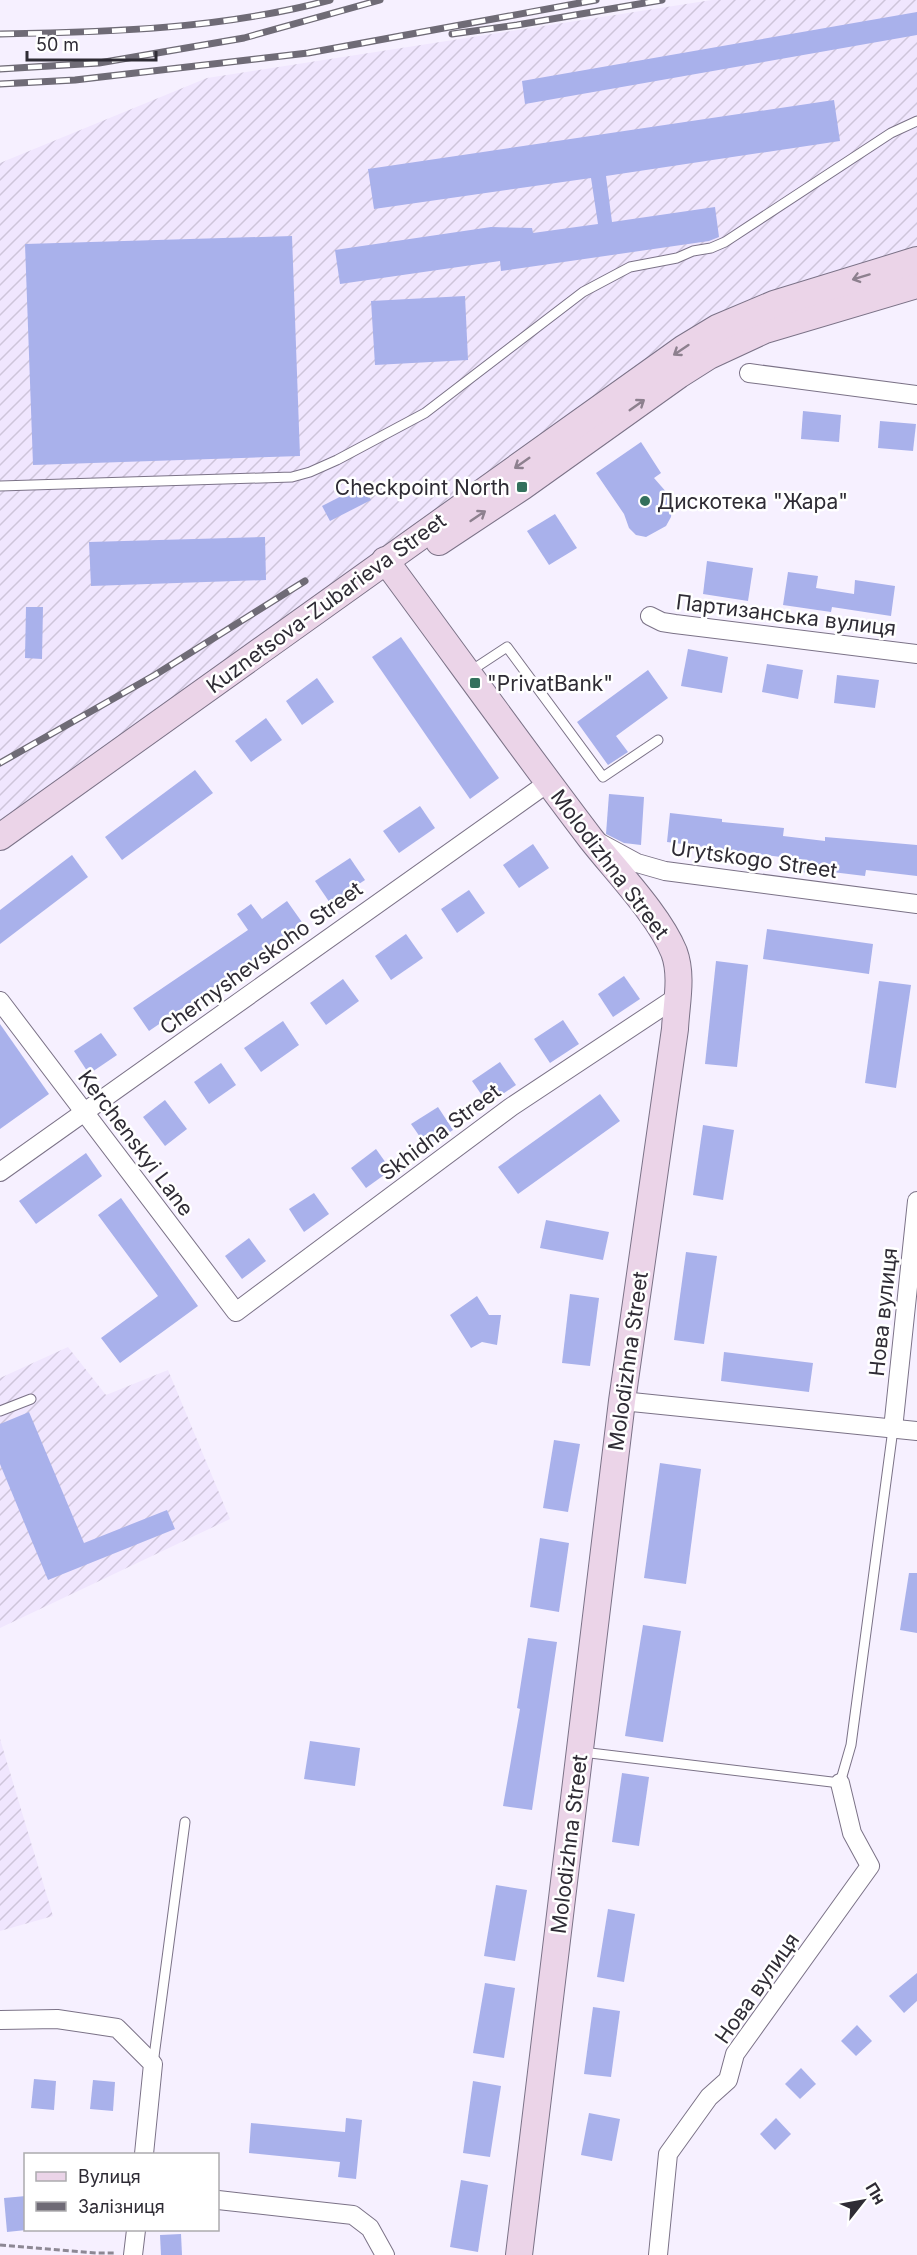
<svg xmlns="http://www.w3.org/2000/svg" width="917" height="2255" font-family="Inter,sans-serif">
  <defs>
    <pattern id="industrial-furrows" width="10" height="10" patternUnits="userSpaceOnUse" patternTransform="scale(1.5)"><rect width="10" height="10" fill="#f0e6fe"/><path d="M-1 1l2-2M0 10L10 0M9 11l2-2" fill="none" stroke="#cec5da"/></pattern>
  </defs>
  <rect width="100%" height="100%" fill="#f6f0ff"/>
  <!-- industrial -->
  <g fill="url(#industrial-furrows)">
    <path d="M712 0H917V247L770 292 711 317 676 337 0 821V163L207 78Z"/>
    <path d="M68 1347 106 1395 168 1370 230 1519 0 1628V1378Z"/>
    <path d="M0 1739 53 1916 0 1931Z"/>
  </g>
  <!-- building -->
  <g fill="#a9b1eb">
    <path d="M917 12V35L525 104 522 81Z"/>
    <path d="M834 100 840 141 606 176 612 222 715 207 719 237 709 241 501 271 500 261 340 284 335 250 491 227 532 228 533 233 598 224 591 178 374 209 368 169Z"/>
    <path d="M292 236 300 456 33 465 25 244Z"/>
    <path d="M465 296 468 360 375 365 371 301Z"/>
    <path d="M803 411 841 415 839 442 801 439Z"/>
    <path d="M880 421 916 424 913 451 878 448Z"/>
    <path d="M641 442 661 473 654 478 668 494 672 505 671 517 666 526 646 537 636 535 629 528 624 514 596 473Z"/>
    <path d="M363 485 371 500 330 521 322 506Z"/>
    <path d="M555 514 577 548 549 565 527 531Z"/>
    <path d="M265 537 266 580 91 586 89 542Z"/>
    <path d="M707 561 753 568 748 601 703 594Z"/>
    <path d="M788 572 818 576 816 588 854 594 855 580 895 586 891 616 832 607 831 612 783 605Z"/>
    <path d="M26 607H43L42 659 25 658Z"/>
    <path d="M401 637 499 778 470 799 372 657Z"/>
    <path d="M688 649 728 657 722 693 681 686Z"/>
    <path d="M767 664 803 670 798 699 762 692Z"/>
    <path d="M648 670 668 698 616 736 628 752 608 765 577 722Z"/>
    <path d="M837 675 879 680 875 708 834 703Z"/>
    <path d="M317 678 334 702 302 725 286 701Z"/>
    <path d="M266 718 282 740 251 762 235 741Z"/>
    <path d="M195 770 213 793 122 860 105 837Z"/>
    <path d="M609 794 644 797 641 845 624 843 606 834Z"/>
    <path d="M420 806 435 828 399 853 383 831Z"/>
    <path d="M670 813 722 819V822L784 828 783 836 825 841V837L917 845V876L866 870 865 876 832 872V875L801 872 803 860 667 842Z"/>
    <path d="M533 844 549 868 519 888 503 865Z"/>
    <path d="M72 855 88 877 0 944V910Z"/>
    <path d="M350 858 365 880 330 903 315 881Z"/>
    <path d="M469 890 485 913 457 933 441 909Z"/>
    <path d="M287 901 304 925 149 1031 133 1008 248 930 237 914 251 904 262 919Z"/>
    <path d="M767 929 873 944 869 974 763 959Z"/>
    <path d="M406 934 423 958 391 980 375 956Z"/>
    <path d="M716 961 748 965 737 1067 705 1064Z"/>
    <path d="M624 976 640 999 613 1017 598 994Z"/>
    <path d="M343 979 359 1001 326 1025 310 1003Z"/>
    <path d="M879 981 911 985 896 1088 865 1083Z"/>
    <path d="M563 1020 579 1044 550 1063 534 1039Z"/>
    <path d="M283 1021 299 1045 261 1072 244 1048Z"/>
    <path d="M0 1024 49 1094 0 1129Z"/>
    <path d="M101 1033 117 1055 89 1074 74 1051Z"/>
    <path d="M500 1062 516 1085 488 1104 472 1081Z"/>
    <path d="M221 1063 236 1085 209 1104 194 1082Z"/>
    <path d="M600 1094 620 1121 518 1194 498 1167Z"/>
    <path d="M165 1100 187 1129 165 1146 143 1117Z"/>
    <path d="M438 1107 453 1130 427 1147 411 1124Z"/>
    <path d="M703 1125 734 1130 723 1200 693 1195Z"/>
    <path d="M376 1149 391 1170 366 1188 351 1168Z"/>
    <path d="M86 1153 102 1176 36 1224 19 1201Z"/>
    <path d="M314 1193 329 1214 304 1232 289 1209Z"/>
    <path d="M121 1198 198 1306 120 1363 101 1338 158 1296 98 1215Z"/>
    <path d="M546 1220 609 1232 603 1260 540 1248Z"/>
    <path d="M249 1238 266 1261 242 1279 225 1256Z"/>
    <path d="M686 1252 717 1256 704 1344 674 1340Z"/>
    <path d="M570 1294 599 1298 590 1366 562 1363Z"/>
    <path d="M477 1296 489 1315H501L497 1345 482 1342 471 1348 450 1315Z"/>
    <path d="M724 1352 813 1363 809 1392 721 1381Z"/>
    <path d="M29 1412 84 1543 167 1510 175 1529 48 1580 0 1464V1424Z"/>
    <path d="M554 1440 580 1444 568 1512 543 1508Z"/>
    <path d="M660 1463 701 1469 686 1584 644 1578Z"/>
    <path d="M540 1538 569 1543 559 1612 530 1607Z"/>
    <path d="M909 1573H917V1633L900 1630Z"/>
    <path d="M643 1625 681 1631 663 1742 625 1736Z"/>
    <path d="M528 1638 557 1642 532 1810 503 1806 520 1709 517 1708Z"/>
    <path d="M310 1741 360 1748 355 1786 304 1779Z"/>
    <path d="M622 1773 649 1777 639 1846 612 1842Z"/>
    <path d="M496 1885 527 1890 515 1961 484 1956Z"/>
    <path d="M608 1909 635 1914 624 1982 597 1977Z"/>
    <path d="M917 1973V2001L904 2013 889 1996Z"/>
    <path d="M485 1983 515 1988 504 2058 473 2053Z"/>
    <path d="M593 2007 620 2011 611 2077 584 2074Z"/>
    <path d="M857 2025 872 2041 856 2056 841 2041Z"/>
    <path d="M801 2068 816 2084 800 2099 785 2084Z"/>
    <path d="M34 2079 56 2081 54 2110 31 2108Z"/>
    <path d="M93 2080 115 2082 113 2111 90 2109Z"/>
    <path d="M473 2081 501 2086 490 2157 463 2153Z"/>
    <path d="M589 2113 620 2119 612 2161 581 2155Z"/>
    <path d="M346 2118 362 2120 356 2179 338 2177 340 2162 249 2153 251 2123 345 2132Z"/>
    <path d="M776 2118 791 2134 775 2150 760 2134Z"/>
    <path d="M461 2180 488 2185 478 2252 450 2247Z"/>
    <path d="M26 2196V2230L7 2232 4 2198Z"/>
    <path d="M181 2234 182 2255H161L160 2235Z"/>
  </g>
  <g fill="none" stroke-linecap="round" stroke-linejoin="round">
    <!-- lane casing -->
    <g stroke="#7b7287" stroke-width="11">
      <g id="lane">
        <path d="M0 486 292 477 310 472 337 460 425 413 583 292 630 267 677 258 693 251 711 248 725 242 891 133 917 121"/>
        <path d="M469 672 507 647 603 777 658 740"/>
        <path d="M0 1411 31 1399"/>
        <path d="M582 1752 840 1783 851 1745 893 1429"/>
        <path d="M153 2064 185 1822"/>
      </g>
    </g>
    <!-- street casing -->
    <g stroke="#7b7287" stroke-width="20">
      <g id="street">
        <path d="M749 373 917 395"/>
        <path d="M650 616 662 622 675 624 917 654"/>
        <path d="M600 843 637 863 665 871 917 904"/>
        <path d="M0 1001 236 1312 511 1107 677 997"/>
        <path d="M0 1172 549 782"/>
        <path d="M622 1401 917 1431"/>
        <path d="M893 1429 917 1201"/>
        <path d="M0 2020 57 2019 117 2028 153 2064 144 2154"/>
        <path d="M218 2200 353 2215 370 2228 385 2255"/>
        <path d="M133 2255 136 2230"/>
        <path d="M658 2255 668 2154 709 2097 728 2080 735 2054 870 1866 852 1833 840 1783"/>
      </g>
    </g>
    <!-- secondary casing -->
    <g stroke="#7b7287" stroke-width="28">
      <g id="secondary">
        <path d="M439 542 522 487 679 375 709 356 765 330 917 285"/>
        <path d="M385 560C454 653 521 747 591 839 616 871 659 915 674 952 683 976 676 1005 675 1029L622 1401 519 2255"/>
        <path d="M0 837 684 348 717 328 774 304 917 260"/>
      </g>
    </g>
    <!-- path -->
    <path stroke="#8d8894" stroke-width="3" stroke-dasharray="6 3" stroke-linecap="butt" d="M0 2245 97 2253H116"/>
    <!-- lane -->
    <use href="#lane" stroke="#fff" stroke-width="9"/>
    <!-- street -->
    <use href="#street" stroke="#fff" stroke-width="18"/>
    <!-- secondary -->
    <use href="#secondary" stroke="#ebd4e8" stroke-width="26"/>
    <!-- rail casing -->
    <g stroke="#6f6b76" stroke-width="7">
      <g id="rail">
        <path d="M0 34C111 32 222 29 330 0"/>
        <path d="M452 34 517 25 662 0"/>
        <path d="M0 69 99 63 244 38 380 0"/>
        <path d="M0 84 75 80 308 53 596 0"/>
        <path d="M0 763 155 675 305 581"/>
      </g>
    </g>
    <!-- rail -->
    <use href="#rail" stroke="#fff" stroke-width="4.5" stroke-dasharray="14" stroke-linecap="butt"/>
  </g>
  <!-- one-way arrows -->
  <defs><path id="oneway-shaft" d="M-6 0H5M1.5-3L5.5 0L1.5 3" fill="none" stroke-width="1.6" stroke-linecap="round" stroke-linejoin="round" transform="scale(1.5)"/></defs>
  <g stroke="#8d808e">
    <use href="#oneway-shaft" transform="translate(861 277) rotate(163)"/>
    <use href="#oneway-shaft" transform="translate(681 350) rotate(146)"/>
    <use href="#oneway-shaft" transform="translate(637 405) rotate(-35)"/>
    <use href="#oneway-shaft" transform="translate(522 463) rotate(145)"/>
    <use href="#oneway-shaft" transform="translate(478 516) rotate(-34)"/>
  </g>
  <!-- markers -->
  <g fill="#33705c" stroke="#fff" stroke-width="2">
    <rect x="516" y="481" width="12" height="12" rx="3"/>
    <circle cx="645" cy="501" r="6"/>
    <rect x="469" y="677" width="12" height="12" rx="3"/>
  </g>
  <g text-anchor="middle" dominant-baseline="central" stroke-width="5" stroke-linejoin="round" paint-order="stroke">
    <!-- poi labels -->
    <g font-size="21" fill="#2f2c35" stroke="#fff" text-anchor="start">
      <text x="510" y="487" text-anchor="end">Checkpoint North</text>
      <text x="657" y="501">Дискотека "Жара"</text>
      <text x="487" y="683">"PrivatBank"</text>
    </g>
    <!-- street labels -->
    <g font-size="21" fill="#2f2c35" stroke="#fff">
      <text transform="translate(326 603) rotate(-36)">Kuznetsova-Zubarieva Street</text>
      <text transform="translate(786 615) rotate(7)">Партизанська вулиця</text>
      <text transform="translate(754 859) rotate(8)">Urytskogo Street</text>
      <text transform="translate(610 864) rotate(53)">Molodizhna Street</text>
      <text transform="translate(261 958) rotate(-36)">Chernyshevskoho Street</text>
      <text transform="translate(440 1132) rotate(-37)">Skhidna Street</text>
      <text transform="translate(136 1143) rotate(53)">Kerchenskyi Lane</text>
      <text transform="translate(883 1312) rotate(-84)">Нова вулиця</text>
      <text transform="translate(628 1361) rotate(-82)">Molodizhna Street</text>
      <text transform="translate(569 1844) rotate(-83)">Molodizhna Street</text>
      <text transform="translate(757 1988) rotate(-55)">Нова вулиця</text>
    </g>
  </g>
  <!-- legend -->
  <rect x="24" y="2153" width="195" height="78" fill="#ffffff" stroke="#acabae" stroke-width="1.5"/>
  <rect x="36" y="2172" width="30" height="9" fill="#ebd4e8" stroke="#acabae" stroke-width="1.5"/>
  <text x="78" y="2183" font-size="18" fill="#2f2c35">Вулиця</text>
  <rect x="36" y="2202" width="30" height="9" fill="#6f6b76" stroke="#acabae" stroke-width="1.5"/>
  <text x="78" y="2213" font-size="18" fill="#2f2c35">Залізниця</text>
  <!-- north arrow -->
  <g transform="translate(863 2201) rotate(59)" stroke="#ffffff" stroke-width="4.5" paint-order="stroke">
  <path d="M0-4.5L10 22L0 15L-10 22Z" fill="#2f2c35"/>
  <text y="-9" font-size="16" font-weight="bold" text-anchor="middle" fill="#2f2c35">Пн</text>
  </g>
  <!-- scale -->
  <path d="M27 51v9h129v-9" fill="none" stroke="#2f2c35" stroke-width="3"/>
  <text x="36" y="51" font-size="18" fill="#2f2c35" stroke="#ffffff" stroke-width="4.5" paint-order="stroke">50 m</text>
</svg>
